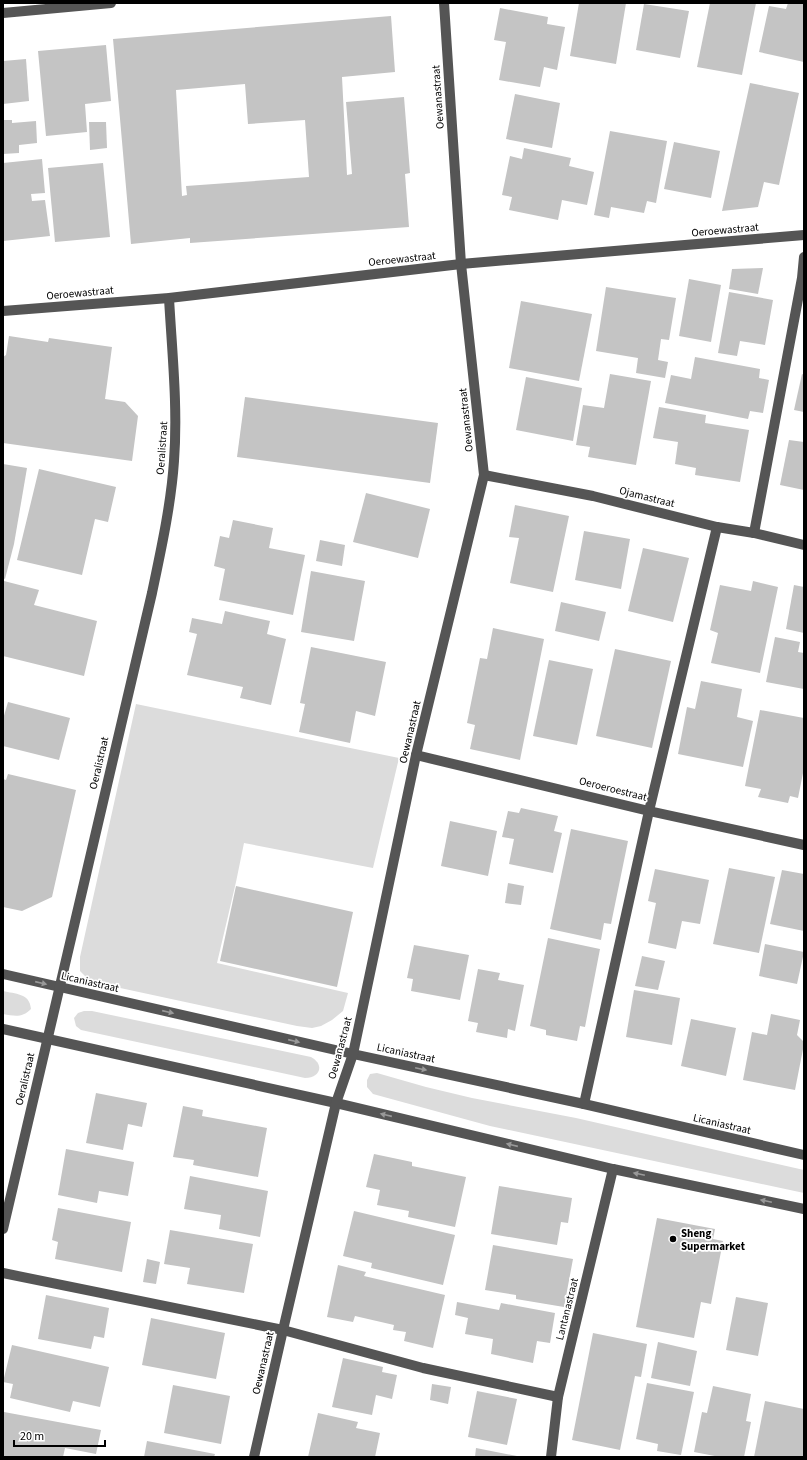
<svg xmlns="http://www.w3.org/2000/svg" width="807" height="1460" font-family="'Source Sans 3',sans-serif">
  <rect width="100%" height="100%" fill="#fff"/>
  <!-- green -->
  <g fill="#dcdcdc">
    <path d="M136 704 399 758 373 868 244 843 236 882 217 963 348 993 343 1011 332 1020 321 1026 312 1028 297 1026 97 983 87 978 80 971V957Z"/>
    <path d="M3 991C15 994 30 993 31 1009 22 1018 15 1016 3 1014Z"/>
    <path d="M84 1011H92L311 1057C325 1065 320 1078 305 1078L81 1030 76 1026 74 1018 78 1013Z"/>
    <path d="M377 1073 426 1087 472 1098 576 1118 804 1170V1193L490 1126 373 1094 367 1087V1080L370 1074Z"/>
  </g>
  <!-- building -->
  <g fill="#c4c4c4" fill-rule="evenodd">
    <path d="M579 3H626L616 64 570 56Z"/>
    <path d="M710 3H756L742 75 697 67Z"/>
    <path d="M788 3H804V62L759 52 769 6 786 9Z"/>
    <path d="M644 4 689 11 680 58 636 50Z"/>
    <path d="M500 8 548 17 547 24 565 27 557 70 544 67 540 87 499 80 506 42 494 40Z"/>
    <path d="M391 16 395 72 342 77 347 175 352 174 346 102 404 97 410 173 405 174 409 227 190 243V238L131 244 113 39ZM245 84 248 124 305 120 309 177 186 186 187 195 182 196 176 90Z"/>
    <path d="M106 45 111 101 85 104 87 132 46 136 38 51Z"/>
    <path d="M26 59 29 101 3 104V61Z"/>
    <path d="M750 83 799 93 779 185 764 182 758 207 722 211Z"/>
    <path d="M515 94 560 103 552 148 506 139Z"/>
    <path d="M3 120H12V123L36 121 37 143 19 145V153L3 154Z"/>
    <path d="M89 122H106L107 148 90 150Z"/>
    <path d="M610 131 667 141 656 203 647 201 644 213 611 207 609 218 594 215Z"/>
    <path d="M674 142 720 151 711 198 664 189Z"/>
    <path d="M524 148 571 158 569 166 594 172 587 205 562 200 558 220 509 210 512 197 502 195 510 156 522 159Z"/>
    <path d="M42 159 45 193 31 194 32 201 45 200 50 236 3 241V163Z"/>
    <path d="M103 163 110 237 55 242 48 168Z"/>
    <path d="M763 268 758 294 729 289 732 269Z"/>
    <path d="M689 279 721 285 711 342 679 336Z"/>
    <path d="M606 287 676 298 669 340 661 339 658 360 668 362 665 378 636 373 638 358 596 351Z"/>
    <path d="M729 292 773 300 765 345 740 341 737 356 718 353Z"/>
    <path d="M521 301 592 314 579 381 509 368Z"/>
    <path d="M9 336 48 342 49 338 112 347 105 399 125 402 138 416 132 461 3 443V357L6 355Z"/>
    <path d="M695 357 760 369 759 378 769 380 763 413 750 411 748 419 665 403 671 375 691 379Z"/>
    <path d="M610 374 651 381 636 465 588 457 590 447 576 445 583 405 604 408Z"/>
    <path d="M802 374 804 375V412L794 410Z"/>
    <path d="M526 377 582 388 573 441 516 430Z"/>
    <path d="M245 397 438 423 430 483 237 457Z"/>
    <path d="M659 407 706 415 705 423 749 430 740 482 695 475 696 468 675 464 678 442 653 438Z"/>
    <path d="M789 440 804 442V490L780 485Z"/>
    <path d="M3 464 27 468 14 544 5 579 3 578Z"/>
    <path d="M39 469 116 487 108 522 95 519 82 575 17 560Z"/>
    <path d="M366 493 430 509 418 558 353 542Z"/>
    <path d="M515 505 569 516 553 592 510 583 519 538 509 537Z"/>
    <path d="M233 520 273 528 269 548 305 555 293 615 219 600 225 569 214 566 220 536 229 538Z"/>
    <path d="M584 531 630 539 621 589 575 580Z"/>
    <path d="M320 540 345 545 342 566 316 561Z"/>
    <path d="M643 548 689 558 673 622 628 611Z"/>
    <path d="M311 571 365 581 354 641 301 632Z"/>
    <path d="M4 581 39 590 34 605 97 621 84 676 3 656V586Z"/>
    <path d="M753 581 778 587 760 673 711 663 718 633 710 630 720 585 751 591Z"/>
    <path d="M794 585 804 587V633L786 629Z"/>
    <path d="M561 602 606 612 599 641 555 631Z"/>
    <path d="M225 611 270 621 267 634 286 639 271 705 240 698 243 687 187 675 197 634 189 632 192 618 222 624Z"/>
    <path d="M493 628 544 639 520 760 470 749 475 725 467 723 480 658 487 659Z"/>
    <path d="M775 637 800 642 798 652 804 653V689L766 682Z"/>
    <path d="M311 647 386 662 375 716 356 711 350 743 299 732 305 704 300 703Z"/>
    <path d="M615 649 671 661 652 748 596 736Z"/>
    <path d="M549 660 593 669 577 745 533 736Z"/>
    <path d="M701 681 742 689 737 717 753 721 743 767 678 754 687 707 695 709Z"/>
    <path d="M8 702 70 718 59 760 3 746V719Z"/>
    <path d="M760 710 804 718V768L798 798 790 796 788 803 758 797 761 789 745 786Z"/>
    <path d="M8 774 76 790 52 897 22 911 3 907V779L6 780Z"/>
    <path d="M521 808 558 816 554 831 562 833 553 873 509 864 514 839 502 837 508 811 519 813Z"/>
    <path d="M450 821 497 831 488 876 441 866Z"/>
    <path d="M571 829 628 841 611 924 604 923 601 940 550 929Z"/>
    <path d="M729 868 775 877 759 953 713 944Z"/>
    <path d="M655 869 709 880 700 924 682 921 676 949 648 943 656 903 648 901Z"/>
    <path d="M782 870 804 874V931L770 924Z"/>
    <path d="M508 883 524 886 521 905 505 903Z"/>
    <path d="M236 886 353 912 337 987 220 961Z"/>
    <path d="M548 938 600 949 585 1027 580 1026 577 1041 546 1035V1030L530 1026Z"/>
    <path d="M765 944 804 952 797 984 759 976Z"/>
    <path d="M414 945 469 955 460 1000 411 991 413 979 407 978Z"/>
    <path d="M642 956 665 961 658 990 635 986Z"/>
    <path d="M478 969 500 973 498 980 524 985 515 1031 508 1029 507 1038 476 1032 478 1023 468 1021Z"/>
    <path d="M634 990 680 998 672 1045 626 1037Z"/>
    <path d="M771 1014 800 1020 797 1035 804 1042V1044L795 1090 743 1080 752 1032 767 1035Z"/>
    <path d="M691 1019 736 1028 726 1076 681 1066Z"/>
    <path d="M96 1093 147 1103 142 1127 128 1124 123 1150 86 1143Z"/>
    <path d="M183 1106 203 1110 202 1116 267 1128 258 1177 193 1165 194 1160 173 1157Z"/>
    <path d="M66 1149 134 1162 128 1196 99 1191 97 1203 58 1195Z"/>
    <path d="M374 1154 412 1162V1166L466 1177 455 1227 408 1217 409 1211 377 1205 380 1190 366 1187Z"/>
    <path d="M190 1176 268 1191 260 1237 219 1229 221 1215 184 1209Z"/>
    <path d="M499 1186 572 1198 568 1223 561 1222 557 1245 491 1234Z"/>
    <path d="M58 1208 131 1222 122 1272 55 1259 58 1242 52 1240Z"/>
    <path d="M354 1211 455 1235 443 1285 371 1268 372 1263 343 1256Z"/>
    <path d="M657 1218 715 1229 713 1239 723 1241 711 1304 701 1302 694 1338 636 1327Z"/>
    <path d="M170 1230 253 1244 244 1293 187 1284 190 1268 164 1264Z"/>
    <path d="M493 1245 573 1259 564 1307 516 1299V1295L485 1290Z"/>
    <path d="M147 1259 160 1262 156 1284 143 1282Z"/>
    <path d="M338 1265 366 1272 364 1276 445 1295 433 1348 404 1341 406 1332 393 1330 394 1325 355 1316 353 1322 327 1317Z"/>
    <path d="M46 1295 109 1308 104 1338 94 1336 91 1349 38 1339Z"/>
    <path d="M736 1297 768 1303 758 1356 726 1350Z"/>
    <path d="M457 1302 499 1310 501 1303 555 1313 550 1343 537 1341 533 1363 491 1354 493 1339 465 1334 468 1318 455 1315Z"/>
    <path d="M151 1318 225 1333 216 1379 142 1365Z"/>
    <path d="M593 1333 647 1344 641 1377 635 1376 620 1450 572 1440Z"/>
    <path d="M658 1342 697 1351 690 1386 651 1378Z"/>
    <path d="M12 1345 109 1367 100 1407 73 1401 70 1412 10 1398 13 1384 3 1382Z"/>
    <path d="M343 1358 383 1367 382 1372 397 1375 392 1399 376 1395 372 1415 332 1407Z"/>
    <path d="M647 1383 694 1392 681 1455 657 1451 658 1444 636 1439Z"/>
    <path d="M432 1384 451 1387 448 1404 430 1400Z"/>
    <path d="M173 1385 230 1396 221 1444 164 1433Z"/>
    <path d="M713 1386 751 1394 746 1421 751 1422 744 1457H720L694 1452 702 1412 707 1413Z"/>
    <path d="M477 1391 517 1399 507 1445 468 1437Z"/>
    <path d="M765 1401 804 1409V1457H754Z"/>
    <path d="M4 1412 101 1430 96 1454 65 1448 63 1457H3Z"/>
    <path d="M318 1413 358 1422 356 1428 380 1433 375 1457H308Z"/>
    <path d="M147 1441 215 1454 214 1457H144Z"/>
    <path d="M476 1448 517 1456V1457H475Z"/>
  </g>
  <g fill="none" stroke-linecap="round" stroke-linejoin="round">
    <!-- minor -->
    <g stroke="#555" stroke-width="10">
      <path d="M3 13 111 3"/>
      <path d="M3 311 169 298 461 264 804 235"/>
      <path d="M484 475 593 496 717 527 754 533 804 545"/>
      <path d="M754 533 802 278 804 257"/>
      <path d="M416 755 649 811 804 845"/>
      <path d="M3 974 353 1054 584 1104 804 1155"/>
      <path d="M3 1029 336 1103 613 1169 804 1209"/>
      <path d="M584 1104 649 811 717 527"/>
      <path d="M3 1229 152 593C161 550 171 505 174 461 178 407 172 352 169 298"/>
      <path d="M3 1273 283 1330 423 1368 558 1397"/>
      <path d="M254 1457 283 1330 336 1103 353 1054 416 755 484 475 461 264 444 3"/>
      <path d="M551 1457 558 1397 613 1169"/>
    </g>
  </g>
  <!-- one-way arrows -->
  <defs><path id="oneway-solid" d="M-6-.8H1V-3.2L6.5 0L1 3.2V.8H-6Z"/></defs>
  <g fill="#999">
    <use href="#oneway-solid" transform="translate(41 983) rotate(13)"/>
    <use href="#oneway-solid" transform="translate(168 1012) rotate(13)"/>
    <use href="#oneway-solid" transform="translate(294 1041) rotate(13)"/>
    <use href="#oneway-solid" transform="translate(421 1069) rotate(12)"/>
    <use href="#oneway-solid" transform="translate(386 1115) rotate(-167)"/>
    <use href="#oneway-solid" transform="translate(512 1145) rotate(-167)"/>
    <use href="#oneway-solid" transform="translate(639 1174) rotate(-168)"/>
    <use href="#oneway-solid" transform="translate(766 1201) rotate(-168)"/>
  </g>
  <!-- markers -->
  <circle fill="#000" stroke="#fff" stroke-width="1.5" cx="673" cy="1239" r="4"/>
  <g text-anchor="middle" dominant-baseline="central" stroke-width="3.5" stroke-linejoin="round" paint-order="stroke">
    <!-- street labels -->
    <g font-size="11" fill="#000" stroke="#fff">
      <text transform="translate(438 97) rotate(-94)">Oewanastraat</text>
      <text transform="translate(725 230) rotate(-5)">Oeroewastraat</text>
      <text transform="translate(402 259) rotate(-6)">Oeroewastraat</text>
      <text transform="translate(80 293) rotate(-5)">Oeroewastraat</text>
      <text transform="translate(466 420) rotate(-96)">Oewanastraat</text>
      <text transform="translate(162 448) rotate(-86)">Oeralistraat</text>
      <text transform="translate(647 497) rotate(14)">Ojamastraat</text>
      <text transform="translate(410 732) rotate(-77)">Oewanastraat</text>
      <text transform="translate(99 763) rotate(-77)">Oeralistraat</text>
      <text transform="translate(613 789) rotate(14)">Oeroeroestraat</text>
      <text transform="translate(90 982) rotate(13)">Licaniastraat</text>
      <text transform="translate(340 1048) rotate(-75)">Oewanastraat</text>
      <text transform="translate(406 1053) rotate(12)">Licaniastraat</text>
      <text transform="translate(25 1079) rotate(-77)">Oeralistraat</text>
      <text transform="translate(722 1124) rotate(13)">Licaniastraat</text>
      <text transform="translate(567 1309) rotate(-76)">Lantanastraat</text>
      <text transform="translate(263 1363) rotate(-77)">Oewanastraat</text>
    </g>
    <!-- poi labels -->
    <g font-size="11" font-weight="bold" fill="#000" stroke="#fff" text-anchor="start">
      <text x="681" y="1233">Sheng<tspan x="681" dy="13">Supermarket</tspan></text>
    </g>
  </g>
  <!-- border -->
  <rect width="807" height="1460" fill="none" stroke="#000000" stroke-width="8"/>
  <!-- scale -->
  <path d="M14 1440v6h91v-6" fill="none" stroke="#000000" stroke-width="2"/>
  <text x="20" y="1440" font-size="12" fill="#000000" stroke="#ffffff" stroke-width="3" paint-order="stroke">20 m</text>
</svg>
